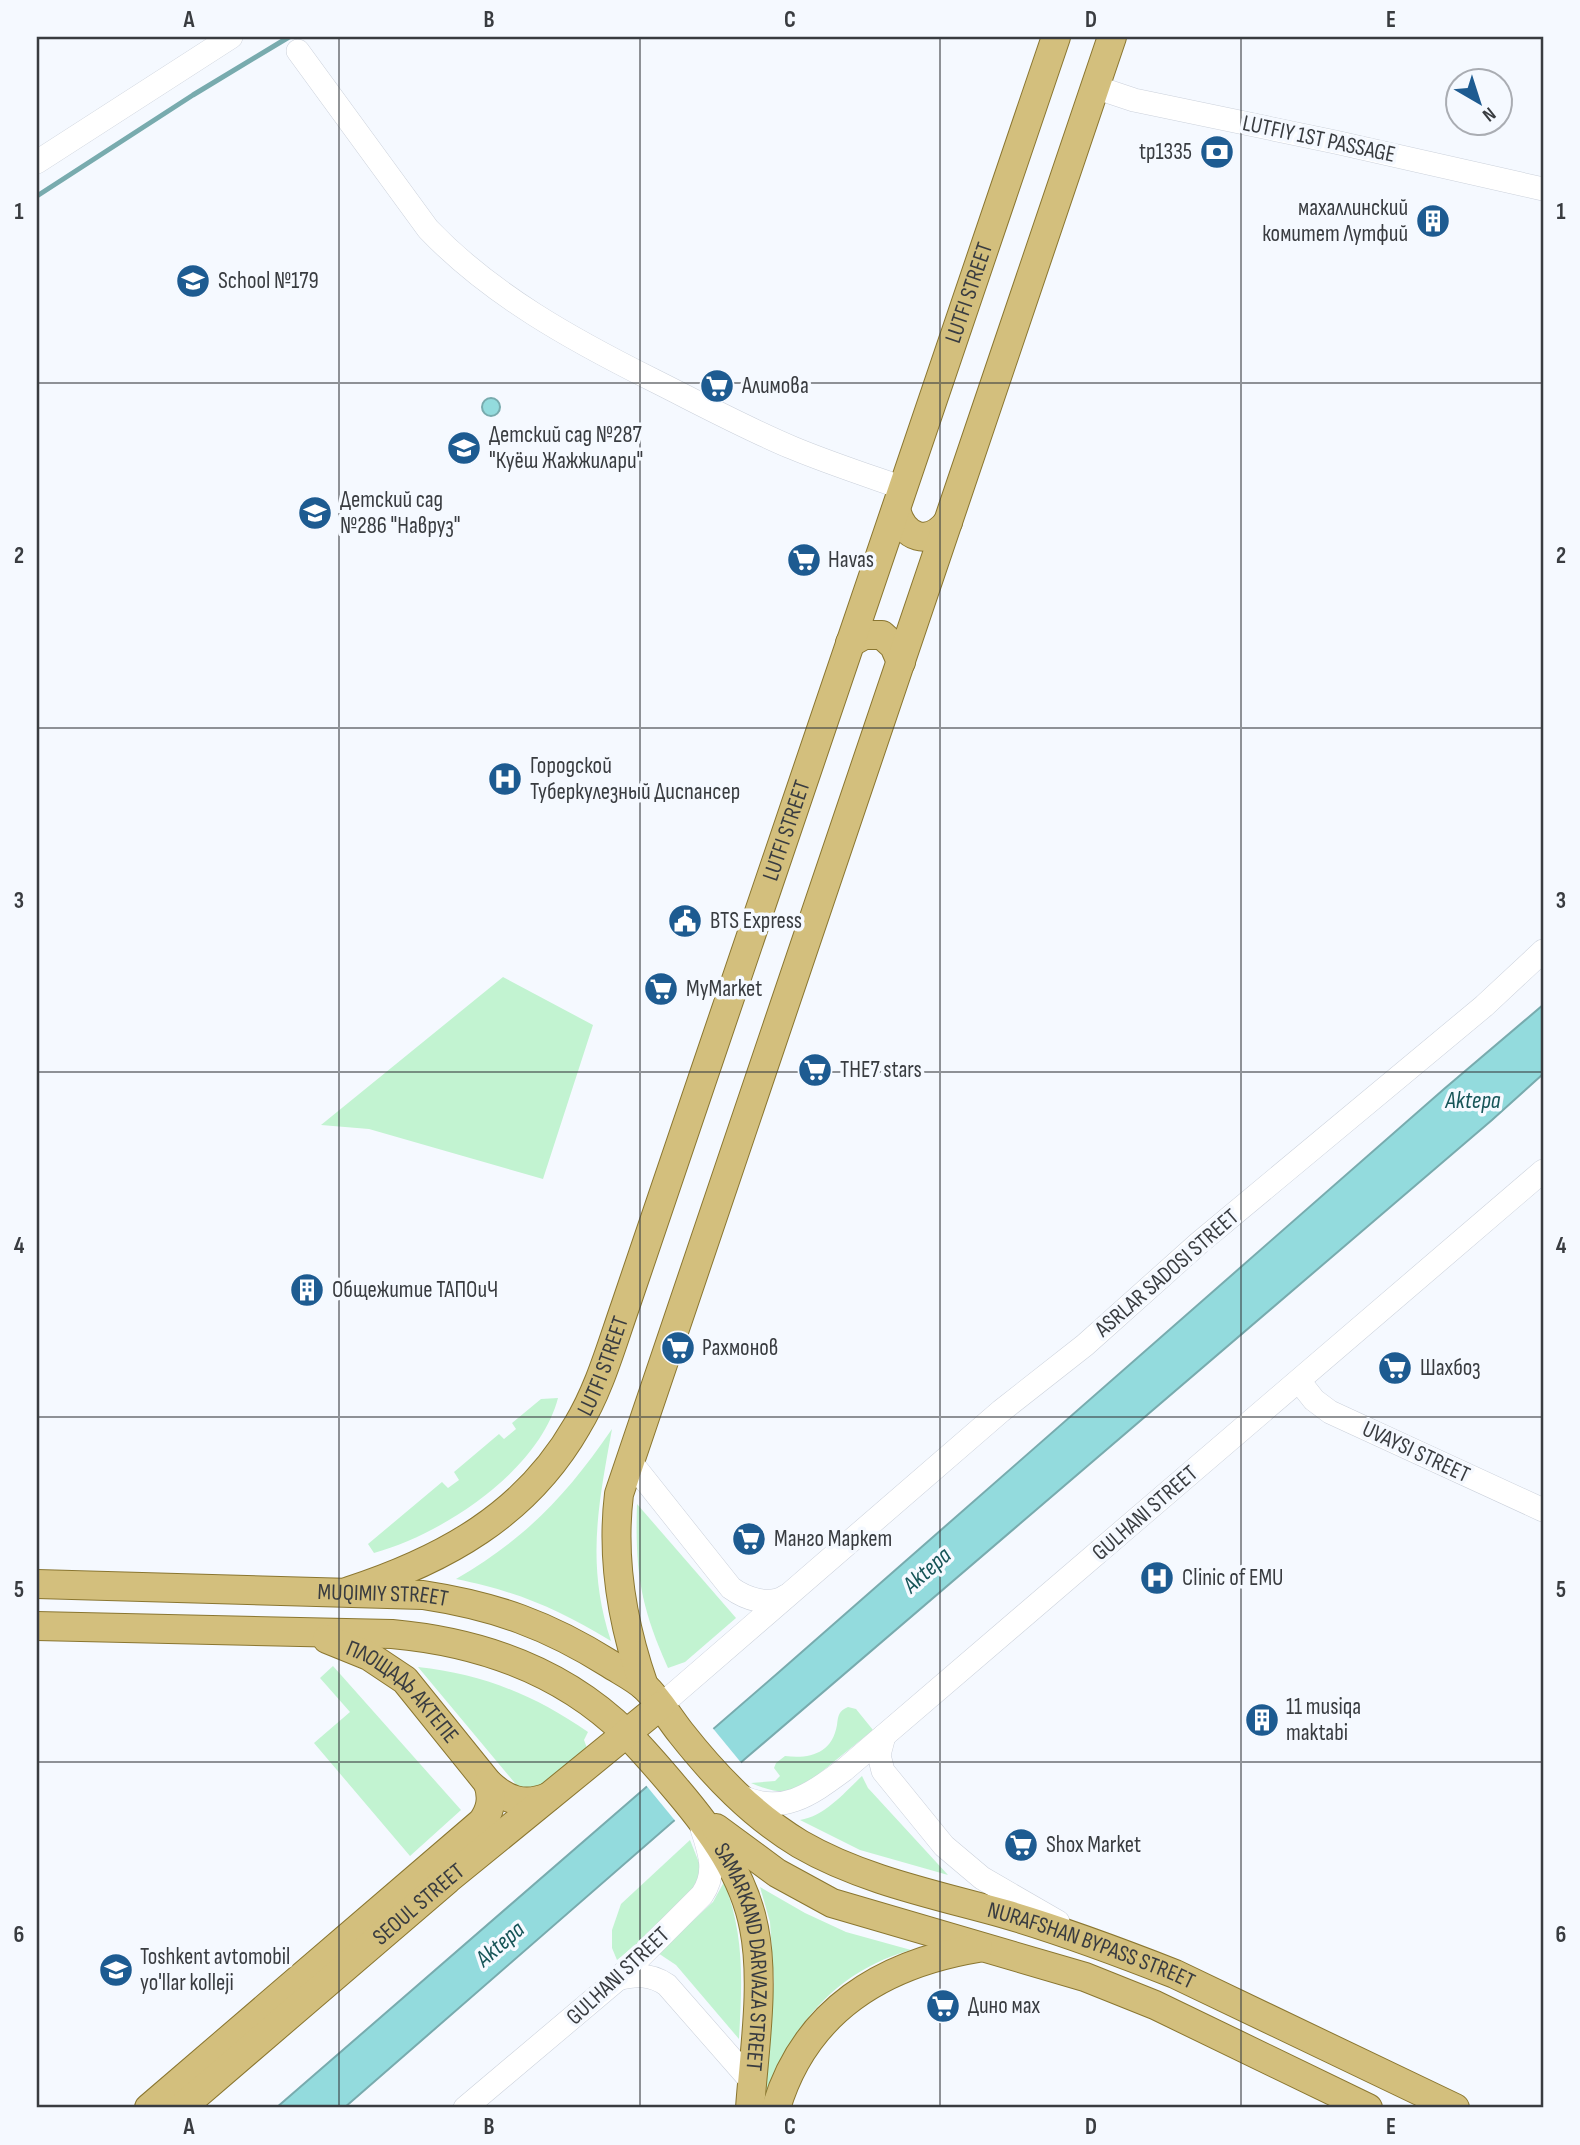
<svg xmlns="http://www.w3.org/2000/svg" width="1580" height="2145" font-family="'Sofia Sans Condensed',sans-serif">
  <rect width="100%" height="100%" fill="#f5f9ff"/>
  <!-- green -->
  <g fill="#c2f3d1">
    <path d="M503 977 593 1025 543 1179 369 1129 321 1125Z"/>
    <path d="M558 1398C539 1471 443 1534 374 1553L368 1544 442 1482 448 1488 459 1480 454 1472 499 1434 504 1439 516 1429 512 1423 541 1399Z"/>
    <path d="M612 1429C598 1506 586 1565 611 1641 556 1608 519 1592 456 1579 526 1538 566 1496 612 1429Z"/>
    <path d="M637 1504 736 1618 685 1662 668 1668C640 1606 635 1571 637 1504Z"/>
    <path d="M333 1666 461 1810 410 1856 314 1743 350 1712 320 1678Z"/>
    <path d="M418 1667C483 1674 534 1695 588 1732L584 1740 587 1748 539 1789 519 1788Z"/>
    <path d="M848 1707 856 1709 873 1730 799 1790C781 1794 768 1790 751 1783L775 1781 780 1776 774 1768 776 1763 785 1756C809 1759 832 1754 837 1725 838 1715 839 1711 848 1707Z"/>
    <path d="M862 1776 868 1788 948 1875 860 1850 800 1820C825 1816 844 1793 862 1776Z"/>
    <path d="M690 1840 702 1870 692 1899 617 1960 612 1948V1930L621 1904Z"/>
    <path d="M724 1882C745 1936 742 1983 739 2039L676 1965 658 1953 713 1902Z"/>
    <path d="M760 1887 805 1913 846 1932 911 1950C834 1971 789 2029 763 2101L774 1982 770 1922Z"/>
  </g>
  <!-- water -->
  <g fill="#93dbdd" stroke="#78abae" stroke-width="2">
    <circle cx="491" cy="407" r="9"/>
    <path d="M1543 1005V1074L1492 1120 746 1758 344 2108H276L779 1672 1444 1089Z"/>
  </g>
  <!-- pier -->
  <path fill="#f5f9ff" d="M711 1726 743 1765 677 1823 645 1784Z"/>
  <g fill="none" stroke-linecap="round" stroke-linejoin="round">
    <!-- stream -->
    <path stroke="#78abae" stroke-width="5" d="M37 196 193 95 289 37"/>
    <!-- minor casing -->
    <g stroke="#cbd1db" stroke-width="24">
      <g id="minor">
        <path d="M298 51 428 229C491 295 573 340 653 380 699 403 745 428 793 448 829 463 866 475 903 488"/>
        <path d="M1095 87 1134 100 1335 142 1543 189"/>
        <path d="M37 162 231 37"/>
        <path d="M1299 1381 1314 1400 1330 1412 1543 1510"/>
        <path d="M630 1461 731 1588C746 1599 770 1607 786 1596"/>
        <path d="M660 1706 1001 1411 1085 1345 1199 1243 1484 1006 1543 951"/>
        <path d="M884 1736 879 1755 883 1771 944 1846 982 1878 1058 1922"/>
        <path d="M740 1796C782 1816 810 1795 844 1770L1543 1171"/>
        <path d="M618 1979C636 1974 652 1974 667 1985L752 2082"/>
        <path d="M465 2108 618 1979 702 1895C717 1873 710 1853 702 1829"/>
      </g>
    </g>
    <!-- major casing -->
    <g stroke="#8a7630" stroke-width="30">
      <g id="major">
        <path d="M896 510C904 538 928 547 948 522"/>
        <path d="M850 643 864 635H882L894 646 901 662"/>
        <path id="s1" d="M37 1584 423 1595C495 1606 548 1625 610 1664 621 1671 635 1678 645 1687 659 1700 669 1718 681 1733 715 1776 752 1815 800 1844 862 1880 937 1895 1005 1914 1063 1931 1119 1952 1175 1974L1455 2108"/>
        <path id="s2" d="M349 1591C444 1560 526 1515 577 1426 599 1390 611 1347 625 1307L1056 37"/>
        <path id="s3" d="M37 1626 392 1634C480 1642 563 1671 627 1734 645 1752 661 1771 677 1790 711 1830 744 1875 754 1928 765 1983 754 2052 750 2108"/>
        <path id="s4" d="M327 1639 369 1656 405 1680 488 1783C506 1800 524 1807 548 1797"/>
        <path d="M644 1686C622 1623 611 1560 619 1494L1112 37"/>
        <path d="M716 1828 777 1873 832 1903 1085 1977 1155 2005 1368 2108"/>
        <path d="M149 2108 482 1822C491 1810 493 1798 488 1783"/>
        <path id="s5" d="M181 2108 448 1879 660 1706"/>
        <path d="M776 2108C805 2011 882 1964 978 1948"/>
      </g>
    </g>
    <!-- minor -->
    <use href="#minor" stroke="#fff" stroke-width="23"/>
    <!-- major -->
    <use href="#major" stroke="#d3bf7d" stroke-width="28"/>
  </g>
  <!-- grid -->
  <path fill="none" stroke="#393c40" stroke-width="2" stroke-opacity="0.55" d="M339 37V2108M640 37V2108M940 37V2108M1241 37V2108M37 383H1543M37 728H1543M37 1072H1543M37 1417H1543M37 1762H1543"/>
  <!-- icons -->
  <defs>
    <g id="bank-disc" transform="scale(1.75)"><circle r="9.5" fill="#1d5b91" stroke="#f5f9ff"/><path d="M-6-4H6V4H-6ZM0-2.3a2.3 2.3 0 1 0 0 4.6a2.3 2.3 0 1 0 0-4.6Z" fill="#fff"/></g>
    <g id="building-disc" transform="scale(1.75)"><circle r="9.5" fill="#1d5b91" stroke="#f5f9ff"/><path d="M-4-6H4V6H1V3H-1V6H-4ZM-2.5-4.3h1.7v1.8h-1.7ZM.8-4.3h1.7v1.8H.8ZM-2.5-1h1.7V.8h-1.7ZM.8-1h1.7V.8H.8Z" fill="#fff"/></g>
    <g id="school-disc" transform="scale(1.75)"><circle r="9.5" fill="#1d5b91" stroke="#f5f9ff"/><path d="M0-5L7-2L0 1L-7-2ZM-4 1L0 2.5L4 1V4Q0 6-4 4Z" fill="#fff"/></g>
    <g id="supermarket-disc" transform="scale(1.75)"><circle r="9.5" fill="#1d5b91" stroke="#f5f9ff"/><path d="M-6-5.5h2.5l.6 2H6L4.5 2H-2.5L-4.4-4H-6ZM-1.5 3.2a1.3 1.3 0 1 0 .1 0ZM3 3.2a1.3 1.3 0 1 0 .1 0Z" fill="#fff"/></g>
    <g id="hospital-disc" transform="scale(1.75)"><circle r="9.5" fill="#1d5b91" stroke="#f5f9ff"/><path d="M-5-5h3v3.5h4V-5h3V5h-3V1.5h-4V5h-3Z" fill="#fff"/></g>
    <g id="civic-disc" transform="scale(1.75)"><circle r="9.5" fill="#1d5b91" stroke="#f5f9ff"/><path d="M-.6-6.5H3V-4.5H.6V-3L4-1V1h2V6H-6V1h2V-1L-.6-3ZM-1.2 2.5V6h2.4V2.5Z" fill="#fff"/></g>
    <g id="university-disc" transform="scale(1.75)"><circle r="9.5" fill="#1d5b91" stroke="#f5f9ff"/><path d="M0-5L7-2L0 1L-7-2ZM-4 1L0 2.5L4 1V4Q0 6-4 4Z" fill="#fff"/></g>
  </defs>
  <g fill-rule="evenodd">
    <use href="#bank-disc" x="1217" y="152"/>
    <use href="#building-disc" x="1433" y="221"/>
    <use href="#school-disc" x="193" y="281"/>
    <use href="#supermarket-disc" x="717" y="386"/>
    <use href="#school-disc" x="464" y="448"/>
    <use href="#school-disc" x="315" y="513"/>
    <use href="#supermarket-disc" x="804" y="560"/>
    <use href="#hospital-disc" x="505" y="779"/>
    <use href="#civic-disc" x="685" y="921"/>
    <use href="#supermarket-disc" x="661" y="989"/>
    <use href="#supermarket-disc" x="815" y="1070"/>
    <use href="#building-disc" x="307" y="1290"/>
    <use href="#supermarket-disc" x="678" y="1348"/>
    <use href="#supermarket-disc" x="1395" y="1368"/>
    <use href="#supermarket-disc" x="749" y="1539"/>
    <use href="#hospital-disc" x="1157" y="1578"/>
    <use href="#building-disc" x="1262" y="1720"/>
    <use href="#supermarket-disc" x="1021" y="1845"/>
    <use href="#university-disc" x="116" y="1970"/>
    <use href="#supermarket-disc" x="943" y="2006"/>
  </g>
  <g text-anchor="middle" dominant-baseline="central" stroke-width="7" stroke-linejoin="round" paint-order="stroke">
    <!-- street labels -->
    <g font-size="23" fill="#393c40" stroke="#f5f9ff">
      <text transform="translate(1319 139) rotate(12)">LUTFIY 1ST PASSAGE</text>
      <text stroke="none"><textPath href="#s2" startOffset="1488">LUTFI STREET</textPath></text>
      <text stroke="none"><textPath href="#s2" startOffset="920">LUTFI STREET</textPath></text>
      <text transform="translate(1167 1273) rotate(-41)">ASRLAR SADOSI STREET</text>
      <text stroke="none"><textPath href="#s2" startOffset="354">LUTFI STREET</textPath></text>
      <text transform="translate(1416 1452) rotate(25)">UVAYSI STREET</text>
      <text transform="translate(1145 1513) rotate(-41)">GULHANI STREET</text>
      <text stroke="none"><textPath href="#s1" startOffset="346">MUQIMIY STREET</textPath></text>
      <text stroke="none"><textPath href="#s4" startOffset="94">ПЛОЩАДЬ АКТЕПЕ</textPath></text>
      <text stroke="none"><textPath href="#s5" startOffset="313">SEOUL STREET</textPath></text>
      <text stroke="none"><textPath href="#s1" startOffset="1160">NURAFSHAN BYPASS STREET</textPath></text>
      <text stroke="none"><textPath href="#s3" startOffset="877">SAMARKAND DARVAZA STREET</textPath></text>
      <text transform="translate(618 1976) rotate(-43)">GULHANI STREET</text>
    </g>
    <!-- poi labels -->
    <g font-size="23" fill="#393c40" stroke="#f5f9ff" text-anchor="start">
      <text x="1192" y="152" text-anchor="end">tp1335</text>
      <text x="1408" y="208" text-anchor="end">махаллинский<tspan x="1408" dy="26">комитет Лутфий</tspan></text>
      <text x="218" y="281">School №179</text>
      <text x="742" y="386">Алимова</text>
      <text x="489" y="435">Детский сад №287<tspan x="489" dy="26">"Куёш Жажжилари"</tspan></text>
      <text x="340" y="500">Детский сад<tspan x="340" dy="26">№286 "Навруз"</tspan></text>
      <text x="828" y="560">Havas</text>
      <text x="530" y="766">Городской<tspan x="530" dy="26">Туберкулезный Диспансер</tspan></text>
      <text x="710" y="921">BTS Express</text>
      <text x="686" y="989">MyMarket</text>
      <text x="840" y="1070">THE7 stars</text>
      <text x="332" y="1290">Общежитие ТАПОиЧ</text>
      <text x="702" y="1348">Рахмонов</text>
      <text x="1420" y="1368">Шахбоз</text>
      <text x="774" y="1539">Манго Маркет</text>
      <text x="1182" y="1578">Clinic of EMU</text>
      <text x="1286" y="1707">11 musiqa<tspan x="1286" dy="26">maktabi</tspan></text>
      <text x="1046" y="1845">Shox Market</text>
      <text x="140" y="1957">Toshkent avtomobil<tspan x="140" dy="26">yo'llar kolleji</tspan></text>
      <text x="968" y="2006">Дино мах</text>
    </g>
    <!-- water labels -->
    <g font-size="24" font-style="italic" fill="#165457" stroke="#f5f9ff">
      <text x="1473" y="1100">Aktepa</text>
      <text transform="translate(927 1570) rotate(-42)">Aktepa</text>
      <text transform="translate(500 1944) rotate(-41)">Aktepa</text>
    </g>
  </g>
  <!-- border -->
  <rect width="1580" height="2145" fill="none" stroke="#f5f9ff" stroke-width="77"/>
  <!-- north arrow -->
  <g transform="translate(1479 102) rotate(141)"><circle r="33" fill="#f5f9ff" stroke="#aaadb3" stroke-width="2"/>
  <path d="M0-5L12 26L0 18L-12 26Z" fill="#1d5b91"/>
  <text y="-10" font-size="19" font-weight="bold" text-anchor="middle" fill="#393c40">N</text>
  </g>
  <rect x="38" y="38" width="1504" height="2068" fill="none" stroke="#393c40" stroke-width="2.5"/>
  <g font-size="23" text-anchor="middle" font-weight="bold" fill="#393c40">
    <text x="189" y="27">A</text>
    <text x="489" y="27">B</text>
    <text x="790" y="27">C</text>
    <text x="1091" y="27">D</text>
    <text x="1391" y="27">E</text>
    <text x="19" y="219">1</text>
    <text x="1561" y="219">1</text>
    <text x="19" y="563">2</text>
    <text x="1561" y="563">2</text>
    <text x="19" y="908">3</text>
    <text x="1561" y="908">3</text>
    <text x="19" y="1253">4</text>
    <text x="1561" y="1253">4</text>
    <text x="19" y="1597">5</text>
    <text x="1561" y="1597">5</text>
    <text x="19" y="1942">6</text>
    <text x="1561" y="1942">6</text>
    <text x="189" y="2134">A</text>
    <text x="489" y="2134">B</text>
    <text x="790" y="2134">C</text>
    <text x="1091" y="2134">D</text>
    <text x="1391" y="2134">E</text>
  </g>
</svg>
